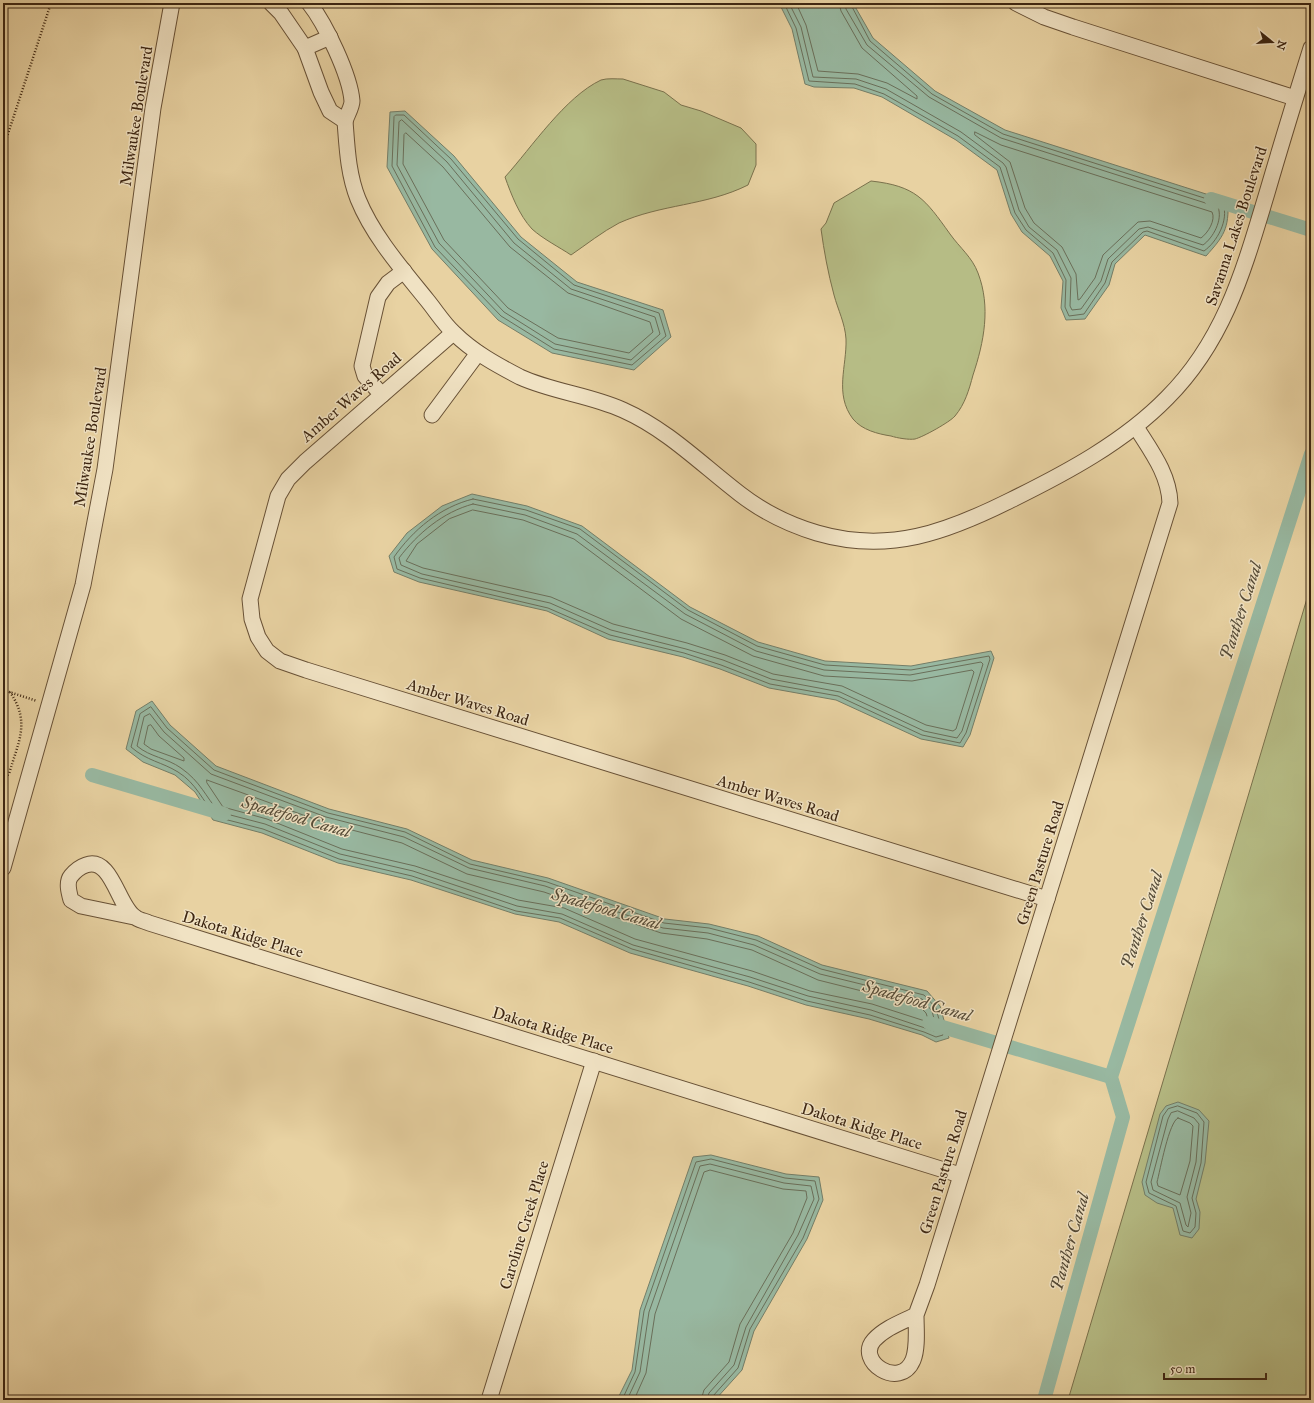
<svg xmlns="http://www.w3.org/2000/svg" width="1314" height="1403" font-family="'IM FELL Great Primer',serif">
  <rect width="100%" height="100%" fill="#e8d2a2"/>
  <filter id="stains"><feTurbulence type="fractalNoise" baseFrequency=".005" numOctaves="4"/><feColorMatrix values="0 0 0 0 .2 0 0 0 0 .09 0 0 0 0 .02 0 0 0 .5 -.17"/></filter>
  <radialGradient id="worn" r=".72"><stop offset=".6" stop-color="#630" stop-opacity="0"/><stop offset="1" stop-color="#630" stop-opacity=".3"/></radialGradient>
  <!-- green -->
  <g fill="#b6bc85" stroke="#7a714c">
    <path d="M623 79 664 92 681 105 701 111 741 128 756 144V165L748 185C706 206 661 204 619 223 602 232 587 244 571 255 559 247 543 239 532 229 519 215 511 194 505 177 532 147 565 97 601 80 607 78 617 79 623 79Z"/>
    <path d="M871 181C916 186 925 199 950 234 960 248 972 257 978 273 991 307 984 342 973 375 969 390 965 404 955 416 950 422 923 437 915 439 909 440 897 438 891 436 878 434 862 430 853 419 834 394 847 366 846 339 845 323 838 310 834 295 828 273 824 251 821 229L826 223 834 203Z"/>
    <path d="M1311 585V1400H1068Z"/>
  </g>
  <!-- water -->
  <g fill="#98b8a1" stroke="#747e68">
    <path d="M779 3H853L873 38 935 91 1005 130 1228 201C1229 229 1224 236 1206 256L1145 235 1115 264 1109 285 1085 319 1066 320 1061 308 1063 281 1050 256 1022 232 1011 214 997 170 956 140 882 97 854 88 814 87 805 84 792 29Z"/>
    <path d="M405 111 454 156 521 237 577 282 663 310 671 337 634 370 552 353 498 320 432 249 387 167 390 112Z"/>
    <path d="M472 494 527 506 582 526 690 607 758 642 825 661 911 666 991 651 994 658 970 735 963 747 921 739 836 700 769 688 720 669 683 657 608 639 547 611 419 582 394 572 389 556 407 533 442 506Z"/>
    <path d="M152 701 170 725 216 766 329 809 407 829 472 860 548 878 665 919 709 924 758 936 822 965 927 991 940 1006 949 1038 936 1042 922 1035 869 1019 806 1005 748 986 630 953 559 922 515 914 411 880 338 863 262 833 213 820 195 792 175 775 143 762 126 749 136 711Z"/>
    <path d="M1178 1102 1199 1110 1209 1121 1205 1163 1196 1199 1200 1212 1199 1229 1192 1238 1180 1235 1173 1208 1157 1203 1145 1195 1142 1182 1160 1114 1166 1106Z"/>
    <path d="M711 1155 786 1174 819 1177 823 1200 807 1239 754 1331 742 1370 715 1400H617L632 1370 640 1310 693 1157Z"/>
  </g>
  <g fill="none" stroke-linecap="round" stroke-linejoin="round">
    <!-- shore -->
    <g stroke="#6a6f5a" stroke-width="1">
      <path d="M784 3 796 28 809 81 855 84 884 94 958 136 1000 167 1015 213 1026 230 1053 253 1066 280 1065 307 1069 316 1084 314 1105 283 1112 262 1143 232 1147 231 1204 251C1217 242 1229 220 1223 204L1003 134 932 94 870 41 850 3"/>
      <path d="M789 3 801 27 813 77 856 79 886 89 961 132 1003 163 1006 167 1019 210 1029 227 1057 250 1071 278 1070 306 1072 310 1081 309 1101 281 1108 259 1139 229 1148 227 1203 245C1213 238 1223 220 1218 207L1001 138 929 97 867 45 846 9 845 3"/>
      <path d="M796 3 806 25 818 71 858 74 887 83 917 99V96L862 48 841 11 839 3"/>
      <path d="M396 115H404L451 159 518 239 574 285 659 313 666 336 632 365 554 349 501 316 435 247 392 166 394 117Z"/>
      <path d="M402 120 447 162 514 243 571 289 655 317 660 334 631 360 555 344 504 312 439 243 397 165 399 122Z"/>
      <path d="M975 132 1001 145 1212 212C1216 220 1208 233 1201 238L1150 221 1138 222 1103 255 1095 278 1080 299 1078 300 1076 274 1062 247 1034 223 1025 208 1010 162 975 135Z"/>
      <path d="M406 133 443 167 510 247 568 293 650 322 653 332 629 353 558 338 508 308 444 240 403 164 404 135Z"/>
      <path d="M473 499 526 510 580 529 688 610 757 646 825 665 911 670 989 656 990 659 966 733 960 743 922 735 838 696 770 684 721 665 684 653 610 635 548 608 420 578 397 569 394 557C413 530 440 507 473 499Z"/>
      <path d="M473 504 525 515 577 534 685 614 756 651 824 670 910 675 981 662 983 664 962 731 957 738 924 731 840 692 771 679 723 660 686 649 611 630 550 603 422 574 401 565 399 558C418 533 443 512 473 504Z"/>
      <path d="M473 510 523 520 574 539 681 619 753 656 824 676 912 681 972 670 974 672 956 729 953 731 926 725 842 686 773 674 725 655 687 643 613 624 551 597 423 568 406 561 417 544 449 519Z"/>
      <path d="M151 707 167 728 214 770 328 813 405 832 470 864 547 882 664 923 709 928 756 940 821 969 924 995 936 1008 943 1035 936 1037 924 1032 870 1015 807 1001 749 982 632 949 560 918 516 911 412 876 339 859 263 829 216 817C203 801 196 783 178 772 162 762 147 761 131 747L140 714Z"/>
      <path d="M150 714 164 732 211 774 326 817 404 837 469 868 545 886 663 928 708 933 754 945 820 974 922 999 932 1011 937 1030 934 1031 871 1010 808 996 750 977 633 945 562 914 517 906 413 871 340 854 265 824 219 812C205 796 201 782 181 768 167 758 150 757 137 746L144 717Z"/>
      <path d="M151 725 159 736 184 758V761L151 749 144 744 148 726Z"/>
      <path d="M207 780 325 823 402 843 467 874 544 892 661 933 707 939 752 950 818 980 918 1005 926 1013 928 1019 925 1021 872 1004 810 991 752 971 635 939 564 908 518 900 415 866 342 849 267 819 223 807 207 783Z"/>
      <path d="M1178 1106 1197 1113 1204 1122 1201 1163 1192 1198 1196 1213 1195 1227 1190 1233 1183 1231 1176 1206 1149 1193 1146 1182 1163 1116 1168 1109Z"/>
      <path d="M1178 1111 1194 1118 1199 1124 1196 1162 1187 1197 1191 1213 1188 1227 1186 1225 1180 1203 1153 1190 1151 1182 1168 1119 1171 1113Z"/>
      <path d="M1178 1118 1190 1123 1193 1126 1190 1161 1180 1195 1158 1186 1157 1182C1160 1171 1169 1121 1178 1118Z"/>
      <path d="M622 1400 635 1372 644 1311 696 1162 711 1159 785 1178 815 1181 819 1199 803 1238 750 1329 738 1368 713 1396 712 1400"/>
      <path d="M627 1400 640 1372 649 1312 700 1166 710 1164 784 1183 811 1186 814 1199 798 1235 746 1327 734 1365 709 1393 707 1400"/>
      <path d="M634 1400 646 1373 655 1314 704 1172 710 1170 783 1189 806 1191 807 1198 793 1233 740 1324 729 1362 704 1390 701 1400"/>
    </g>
    <!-- canal -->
    <g stroke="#98b8a1" stroke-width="14">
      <path d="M1211 199 1311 230"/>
      <path d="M92 775 224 814"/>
      <path d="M929 1023 1111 1077"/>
      <path d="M1044 1400 1123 1117 1111 1077 1311 454"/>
    </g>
    <!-- minor casing -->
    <g stroke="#685136" stroke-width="17">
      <g id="minor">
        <path d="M271 3 281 13 305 48 321 92 330 111 345 121C347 115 352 107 352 101 350 75 325 23 309 3"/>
        <path d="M1016 3 1044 17 1073 27 1295 98"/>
        <path d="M305 48 330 37"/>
        <path d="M345 121C347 147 348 174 358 199 373 236 402 269 427 300 436 311 444 324 454 333 473 352 497 365 520 377 553 392 590 395 623 410 668 430 702 465 740 494 762 511 790 525 817 533 889 554 947 532 1011 500 1066 473 1124 442 1167 398 1225 340 1244 269 1267 193 1281 145 1296 96 1311 48"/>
        <path d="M453 333 305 462 288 479 278 496 250 599 252 619 258 637 267 651 280 661 306 670 1047 899"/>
        <path d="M382 395 365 376 362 366 378 297 388 283 404 271"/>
        <path d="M432 415 478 353"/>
        <path d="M3 868 83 585 105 469 153 108 172 3"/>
        <path d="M134 917 81 906 71 900C69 893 66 882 71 876 75 871 80 867 86 865 112 856 118 907 135 917 138 920 145 921 149 923L960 1175"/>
        <path d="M916 1315C916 1328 918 1348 913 1360 900 1391 855 1361 874 1340 885 1328 902 1322 916 1315L927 1285 1170 503C1169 474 1151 451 1136 427"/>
        <path d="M489 1400 594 1061"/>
      </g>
    </g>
    <!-- path -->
    <g stroke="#3d2612" stroke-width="2.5" stroke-dasharray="1 2" stroke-linecap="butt">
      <path d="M3 149 51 3"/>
      <path d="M3 690 37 701"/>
      <path d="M3 779 9 774C18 742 31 723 10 692"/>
    </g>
    <!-- minor -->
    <use href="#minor" stroke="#f0e2c3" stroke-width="15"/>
  </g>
  <g text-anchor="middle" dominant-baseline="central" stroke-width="3" stroke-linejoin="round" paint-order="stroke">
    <!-- street labels -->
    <g font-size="16" fill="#3d2612" stroke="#f0e2c3">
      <text transform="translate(136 116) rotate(-81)">Milwaukee Boulevard</text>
      <text transform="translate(1236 226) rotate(-72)">Savanna Lakes Boulevard</text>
      <text transform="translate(351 397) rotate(-41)">Amber Waves Road</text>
      <text transform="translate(90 437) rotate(-81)">Milwaukee Boulevard</text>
      <text transform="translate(468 702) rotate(17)">Amber Waves Road</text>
      <text transform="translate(778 798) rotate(17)">Amber Waves Road</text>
      <text transform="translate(1040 863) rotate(-73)">Green Pasture Road</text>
      <text transform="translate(243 934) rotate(17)">Dakota Ridge Place</text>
      <text transform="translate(553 1030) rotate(17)">Dakota Ridge Place</text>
      <text transform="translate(862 1126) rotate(17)">Dakota Ridge Place</text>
      <text transform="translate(943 1172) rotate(-73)">Green Pasture Road</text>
      <text transform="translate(524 1225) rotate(-73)">Caroline Creek Place</text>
    </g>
    <!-- water labels -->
    <g font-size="17" font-style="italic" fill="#544a36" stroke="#f0e2c3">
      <text transform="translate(1241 611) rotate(-72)">Panther Canal</text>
      <text transform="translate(296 817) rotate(16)">Spadefood Canal</text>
      <text transform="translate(606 909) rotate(16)">Spadefood Canal</text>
      <text transform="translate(1142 920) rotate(-72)">Panther Canal</text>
      <text transform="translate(917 1001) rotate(16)">Spadefood Canal</text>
      <text transform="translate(1070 1242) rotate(-74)">Panther Canal</text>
    </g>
  </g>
  <!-- margin -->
  <rect width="1314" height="1403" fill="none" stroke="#e8d2a2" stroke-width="16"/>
  <rect x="4" y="4" width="1306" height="1395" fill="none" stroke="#3d2612" stroke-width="2"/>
  <rect x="8" y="8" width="1298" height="1387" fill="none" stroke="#3d2612"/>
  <!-- north arrow -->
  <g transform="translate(1272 42) rotate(108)" stroke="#f0e2c3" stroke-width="3" paint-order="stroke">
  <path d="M0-3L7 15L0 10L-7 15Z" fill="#3d2612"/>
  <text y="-6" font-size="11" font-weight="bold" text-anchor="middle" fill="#3d2612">N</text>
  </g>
  <!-- scale -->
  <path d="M1164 1373v6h102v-6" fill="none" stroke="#3d2612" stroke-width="2"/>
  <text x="1170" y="1373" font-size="12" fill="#3d2612" stroke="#f0e2c3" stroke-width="3" paint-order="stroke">50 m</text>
  <rect width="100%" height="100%" filter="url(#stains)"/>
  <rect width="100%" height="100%" fill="url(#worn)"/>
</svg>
